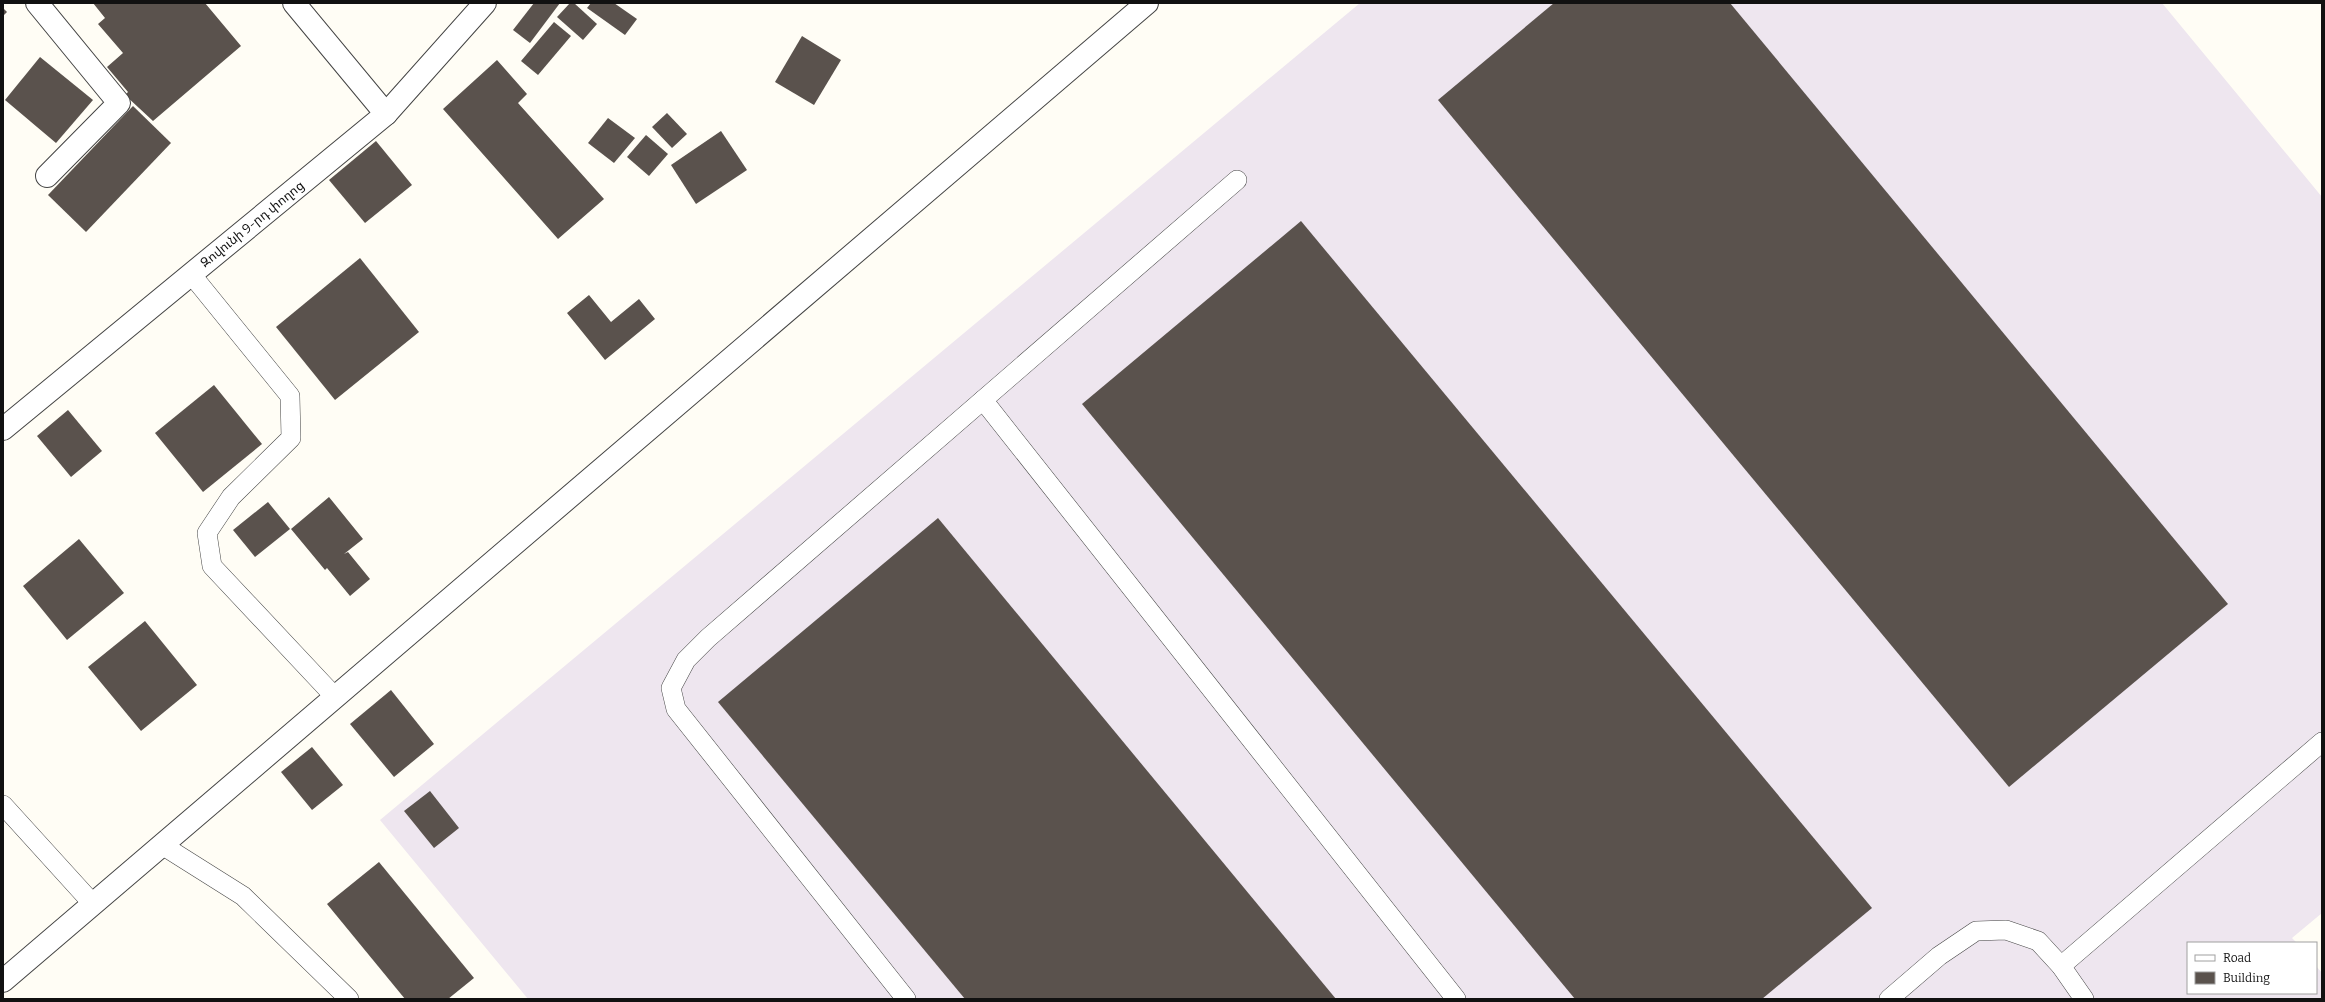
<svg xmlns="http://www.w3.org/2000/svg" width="2325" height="1002" font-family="Bitter,'Noto Sans Armenian',serif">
  <rect width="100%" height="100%" fill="#fffdf5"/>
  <!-- industrial -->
  <path fill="#eee6ef" d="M1360 3H2162L2322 197V913L2292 938 2297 943H2188V993H2316V966L2322 973V999H528L380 820Z"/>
  <!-- building -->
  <g fill="#5a524d">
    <path d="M93 3H205L241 46 153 121 125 95 128 92 107 67 123 53 98 24 105 18Z"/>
    <path d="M534 3H560L530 43 513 30Z"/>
    <path d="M570 3H574L597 24 583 40 557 17Z"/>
    <path d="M591 3H614L637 19 625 35 587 8Z"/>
    <path d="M1554 3H1730L2228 604 2009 787 1438 100Z"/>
    <path d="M3 8 7 12 3 16Z"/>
    <path d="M554 22 571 36 538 75 521 61Z"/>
    <path d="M802 36 841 60 814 105 775 82Z"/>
    <path d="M40 57 93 100 56 143 5 100Z"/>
    <path d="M497 60 527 94 518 103 604 199 558 239 443 109Z"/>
    <path d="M133 106 171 143 86 232 48 195Z"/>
    <path d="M667 113 687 134 672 148 652 127Z"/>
    <path d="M608 118 635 138 614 163 588 143Z"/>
    <path d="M721 131 747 170 696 204 671 165Z"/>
    <path d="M646 135 668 154 649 176 627 157Z"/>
    <path d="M376 141 412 185 365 223 329 180Z"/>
    <path d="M1301 221 1872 908 1762 999H1575L1082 404Z"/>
    <path d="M360 258 419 332 335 400 276 327Z"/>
    <path d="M589 295 611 322 639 299 655 319 605 360 567 313Z"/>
    <path d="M214 385 262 444 203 492 155 433Z"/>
    <path d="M68 410 102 451 71 477 37 436Z"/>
    <path d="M329 497 363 539 344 554 348 552 370 579 350 596 327 568 325 570 291 529Z"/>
    <path d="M268 502 290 529 255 557 233 530Z"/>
    <path d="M938 518 1336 999H965L718 702Z"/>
    <path d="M79 539 124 593 67 640 23 586Z"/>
    <path d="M145 621 197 685 141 731 88 667Z"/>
    <path d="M391 690 434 744 394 777 350 724Z"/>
    <path d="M312 747 343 785 312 810 281 772Z"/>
    <path d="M430 791 459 828 434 848 404 811Z"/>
    <path d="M379 862 474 978 448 999H405L327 904Z"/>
  </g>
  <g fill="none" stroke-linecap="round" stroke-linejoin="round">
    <!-- service casing -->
    <g stroke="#444" stroke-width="20">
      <g id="service">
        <path d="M191 274 290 396 291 438 231 497 207 533 212 566 335 697"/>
        <path d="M983 400 1456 999"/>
        <path d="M3 805 93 904"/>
        <path d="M162 845 243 896 349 999"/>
        <path d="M2061 966 2322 742"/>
        <path d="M906 999 676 709 671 688 686 660 708 638 1237 180"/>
        <path d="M1889 999 1939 956 1976 931 2006 930 2038 941 2061 966 2084 999"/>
      </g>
    </g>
    <!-- minor casing -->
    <g stroke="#444" stroke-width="24">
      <g id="minor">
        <path d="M37 3 119 103 47 176"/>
        <path d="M294 3 386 114"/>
        <path d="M3 429 386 114 485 3"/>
        <path d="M3 981 1147 3"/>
      </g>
    </g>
    <!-- service -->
    <use href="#service" stroke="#fff" stroke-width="19"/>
    <!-- minor -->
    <use href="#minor" stroke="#fff" stroke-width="22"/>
  </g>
  <g text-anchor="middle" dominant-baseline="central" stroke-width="4" stroke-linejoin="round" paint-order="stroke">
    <!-- street labels -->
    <g font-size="13" fill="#111" stroke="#fff">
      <text transform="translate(252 224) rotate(-39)">Զովունի 9-րդ փողոց</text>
    </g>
  </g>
  <!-- border -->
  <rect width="2325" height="1002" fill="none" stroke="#111111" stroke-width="8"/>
  <!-- legend -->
  <rect x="2187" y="942" width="130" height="52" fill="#ffffff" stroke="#a0a0a0"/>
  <rect x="2195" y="955" width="20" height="6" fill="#ffffff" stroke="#a0a0a0"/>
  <text x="2223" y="962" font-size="12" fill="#111111">Road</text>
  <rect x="2195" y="972" width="20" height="12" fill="#5a524d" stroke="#a0a0a0"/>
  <text x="2223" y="982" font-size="12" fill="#111111">Building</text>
</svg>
